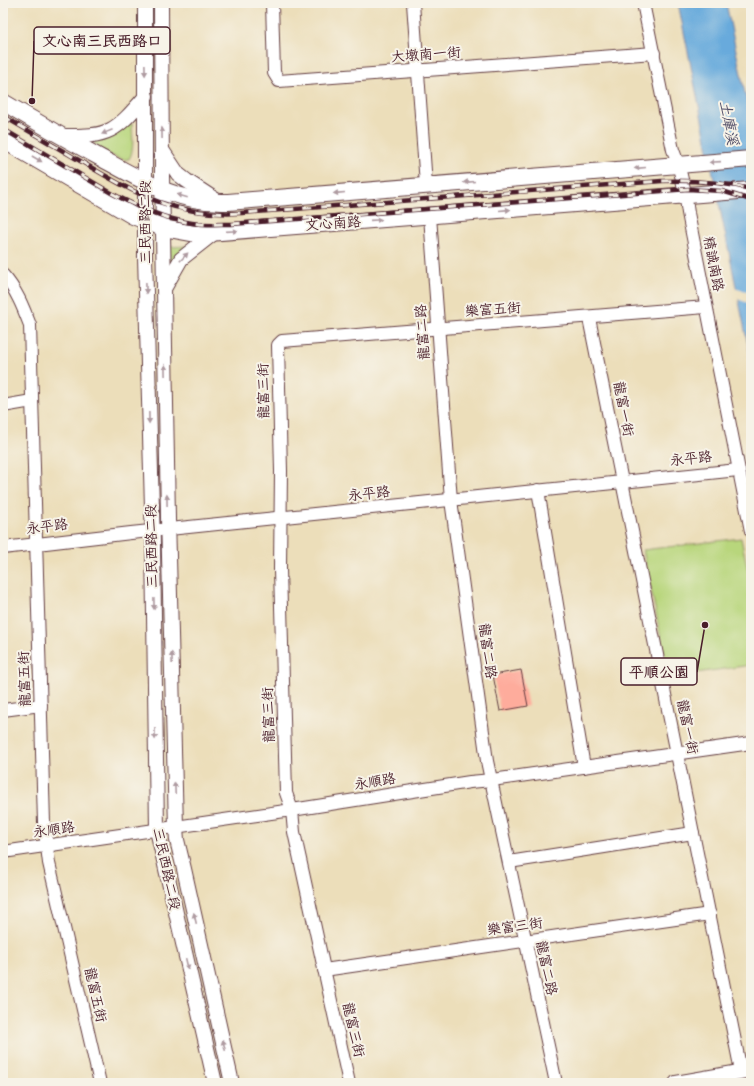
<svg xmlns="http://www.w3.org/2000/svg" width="754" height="1086" font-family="Kalam,'LXGW WenKai TC',sans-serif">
  <rect width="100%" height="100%" fill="#f7f3e8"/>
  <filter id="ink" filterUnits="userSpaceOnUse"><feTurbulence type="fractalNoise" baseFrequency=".025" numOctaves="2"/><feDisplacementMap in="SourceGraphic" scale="8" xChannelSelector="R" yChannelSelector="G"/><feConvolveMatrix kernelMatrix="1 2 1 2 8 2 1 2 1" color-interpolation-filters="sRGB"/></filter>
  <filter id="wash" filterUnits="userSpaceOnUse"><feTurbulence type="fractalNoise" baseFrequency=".012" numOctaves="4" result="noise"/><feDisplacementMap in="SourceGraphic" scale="16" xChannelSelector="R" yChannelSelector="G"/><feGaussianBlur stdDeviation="0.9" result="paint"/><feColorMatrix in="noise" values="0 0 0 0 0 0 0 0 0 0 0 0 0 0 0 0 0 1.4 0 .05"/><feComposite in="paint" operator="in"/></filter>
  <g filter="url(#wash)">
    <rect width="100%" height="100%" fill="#ecdeba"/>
    <!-- green -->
    <g fill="#b8d67c" stroke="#817a54">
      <path d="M130 123 132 124C132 134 135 150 129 159 118 162 105 151 95 145L94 141Z"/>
      <path d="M188 246 170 267 169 247Z"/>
      <path d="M741 538 751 585V665L669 677 643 550Z"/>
    </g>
    <!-- water -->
    <path fill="#68aadc" stroke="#596484" d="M678 3H726L751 122V360Z"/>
    <!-- pier -->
    <path fill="#ecdeba" d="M734 288 751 293V304L737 299Z"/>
    <g id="blocks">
      <!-- building -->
      <path fill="#feac9c" d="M521 670 528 706 500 711 493 675Z"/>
    </g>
  </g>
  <g filter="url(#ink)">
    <use href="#blocks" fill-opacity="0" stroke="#623c40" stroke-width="1"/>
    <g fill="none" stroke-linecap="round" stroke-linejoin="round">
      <!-- minor casing -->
      <g stroke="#623c40" stroke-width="14">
        <g id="minor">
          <path d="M272 3 274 73 279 81 654 53"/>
          <path d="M413 3 426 185"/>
          <path d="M643 3 673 150C681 170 685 191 688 213L751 531"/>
          <path d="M430 216 451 500 487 761 556 1083"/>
          <path d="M3 275C16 289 23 307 30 325L44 823 49 863 100 1083"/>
          <path d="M589 318 741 1071"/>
          <path d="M3 406 32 401"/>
          <path d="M538 490 584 767"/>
          <path d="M3 548 131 533 738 470"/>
          <path d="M3 710 41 705"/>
          <path d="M3 852 292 810 470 782 492 780 751 743"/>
          <path d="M509 862 693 833"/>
          <path d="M324 970 710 914"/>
          <path d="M349 1083 294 832 292 810 286 793 280 569 281 471 278 345 282 341 706 307"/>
        </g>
      </g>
      <!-- tertiary casing -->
      <g stroke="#623c40" stroke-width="16">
        <g id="tertiary">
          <path d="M145 3V256L153 544 157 830 215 1083"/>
          <path d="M161 3 162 174 168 518 176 827 177 840 184 869 232 1083"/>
          <path d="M62 136C110 137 115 132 146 96"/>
          <path d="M162 150 178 174 187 181 219 202"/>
          <path d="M165 287 181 259 214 233"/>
          <path d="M676 1083 751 1070"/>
        </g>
      </g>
      <!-- secondary casing -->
      <g stroke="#623c40" stroke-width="18">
        <g id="secondary">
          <path d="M3 102C35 121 68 140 101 158 141 180 179 204 228 202L751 159"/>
          <path d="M3 140 133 216 163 228 196 234 751 190"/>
        </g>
      </g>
      <!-- minor -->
      <use href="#minor" stroke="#fff" stroke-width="12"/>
      <!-- tertiary -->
      <use href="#tertiary" stroke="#fff" stroke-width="14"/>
      <!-- secondary -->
      <use href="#secondary" stroke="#fff" stroke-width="16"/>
      <!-- rail casing -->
      <g stroke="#4a1f2b" stroke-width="4.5">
        <g id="rail">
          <path d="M3 116C29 131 56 147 82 162 138 195 174 217 242 213L662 181C693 180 721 182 751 189"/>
          <path d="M3 129 113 194C138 207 164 219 192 223 205 225 219 224 232 224L688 189 722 191 751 200"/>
        </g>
      </g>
      <!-- rail -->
      <use href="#rail" stroke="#f7f3e8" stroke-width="3" stroke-dasharray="9" stroke-linecap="butt"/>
    </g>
    <!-- one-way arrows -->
    <defs><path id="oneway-solid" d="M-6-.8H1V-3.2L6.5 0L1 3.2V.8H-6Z"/></defs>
    <g fill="#ae9aa0">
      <use href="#oneway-solid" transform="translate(145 70) rotate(89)"/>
      <use href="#oneway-solid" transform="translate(107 132) rotate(158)"/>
      <use href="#oneway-solid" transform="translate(162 133) rotate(-91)"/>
      <use href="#oneway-solid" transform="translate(37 159) rotate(30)"/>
      <use href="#oneway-solid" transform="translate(715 162) rotate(176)"/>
      <use href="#oneway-solid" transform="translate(640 168) rotate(175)"/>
      <use href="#oneway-solid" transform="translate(469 182) rotate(175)"/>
      <use href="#oneway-solid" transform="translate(339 193) rotate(175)"/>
      <use href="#oneway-solid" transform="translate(182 196) rotate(-164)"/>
      <use href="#oneway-solid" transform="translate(505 210) rotate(-5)"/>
      <use href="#oneway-solid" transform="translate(376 220) rotate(-4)"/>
      <use href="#oneway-solid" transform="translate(232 231) rotate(-4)"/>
      <use href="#oneway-solid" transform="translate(184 257) rotate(-46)"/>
      <use href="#oneway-solid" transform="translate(146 288) rotate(89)"/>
      <use href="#oneway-solid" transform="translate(165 370) rotate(-91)"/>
      <use href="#oneway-solid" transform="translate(149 418) rotate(89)"/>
      <use href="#oneway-solid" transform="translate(167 500) rotate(-91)"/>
      <use href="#oneway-solid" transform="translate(154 604) rotate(89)"/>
      <use href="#oneway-solid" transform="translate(172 658) rotate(-92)"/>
      <use href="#oneway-solid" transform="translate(155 734) rotate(89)"/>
      <use href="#oneway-solid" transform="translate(175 788) rotate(-92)"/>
      <use href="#oneway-solid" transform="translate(195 918) rotate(-103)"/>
      <use href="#oneway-solid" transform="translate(187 964) rotate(77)"/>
      <use href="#oneway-solid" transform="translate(224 1045) rotate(-103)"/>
    </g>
  </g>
  <g text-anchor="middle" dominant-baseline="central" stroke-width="4" stroke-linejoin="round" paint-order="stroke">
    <!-- street labels -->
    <g font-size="14" fill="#4a1f2b" stroke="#f7f3e8">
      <text transform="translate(426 55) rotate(-4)">大墩南一街</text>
      <text transform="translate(146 222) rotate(-90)">三民西路二段</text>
      <text transform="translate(333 224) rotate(-4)">文心南路</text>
      <text transform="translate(713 264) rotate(79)">精誠南路</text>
      <text transform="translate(493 310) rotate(-4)">樂富五街</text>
      <text transform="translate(423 332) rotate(-94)">龍富二路</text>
      <text transform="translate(264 391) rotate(-91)">龍富三街</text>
      <text transform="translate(623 409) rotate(79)">龍富一街</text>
      <text transform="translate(691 459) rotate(-6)">永平路</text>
      <text transform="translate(369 494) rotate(-6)">永平路</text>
      <text transform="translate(47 527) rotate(-7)">永平路</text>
      <text transform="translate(152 546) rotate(-91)">三民西路二段</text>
      <text transform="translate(487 651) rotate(82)">龍富二路</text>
      <text transform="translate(25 679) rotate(-92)">龍富五街</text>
      <text transform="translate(269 715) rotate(-92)">龍富三街</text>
      <text transform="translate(687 727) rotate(78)">龍富一街</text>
      <text transform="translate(375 782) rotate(-9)">永順路</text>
      <text transform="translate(54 830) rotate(-8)">永順路</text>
      <text transform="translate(166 869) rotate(78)">三民西路二段</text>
      <text transform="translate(515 927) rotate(-8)">樂富三街</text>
      <text transform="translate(546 968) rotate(78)">龍富二路</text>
      <text transform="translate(95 995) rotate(77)">龍富五街</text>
      <text transform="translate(353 1030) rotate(77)">龍富三街</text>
    </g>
    <!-- water labels -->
    <g font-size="15" font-style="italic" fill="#545069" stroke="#f7f3e8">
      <text transform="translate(728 123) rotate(79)">土庫溪</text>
    </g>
  </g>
  <!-- callouts -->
  <path fill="none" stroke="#4a1f2b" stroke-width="1.5" d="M32 101L34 41M705 625L697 672"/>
  <g fill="#4a1f2b" stroke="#f7f3e8" stroke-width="1.5">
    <circle cx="32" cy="101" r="4"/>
    <circle cx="705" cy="625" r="4"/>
  </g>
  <g fill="#f7f3e8" stroke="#4a1f2b" stroke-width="1.5">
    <rect x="34" y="27" width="136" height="27" rx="4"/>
    <rect x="621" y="658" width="76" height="27" rx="4"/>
  </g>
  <g font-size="15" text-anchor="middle" font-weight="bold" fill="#4a1f2b">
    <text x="102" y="46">文心南三民西路口</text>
    <text x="659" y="677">平順公園</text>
  </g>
  <!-- margin -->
  <rect width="754" height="1086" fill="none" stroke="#f7f3e8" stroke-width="16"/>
</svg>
